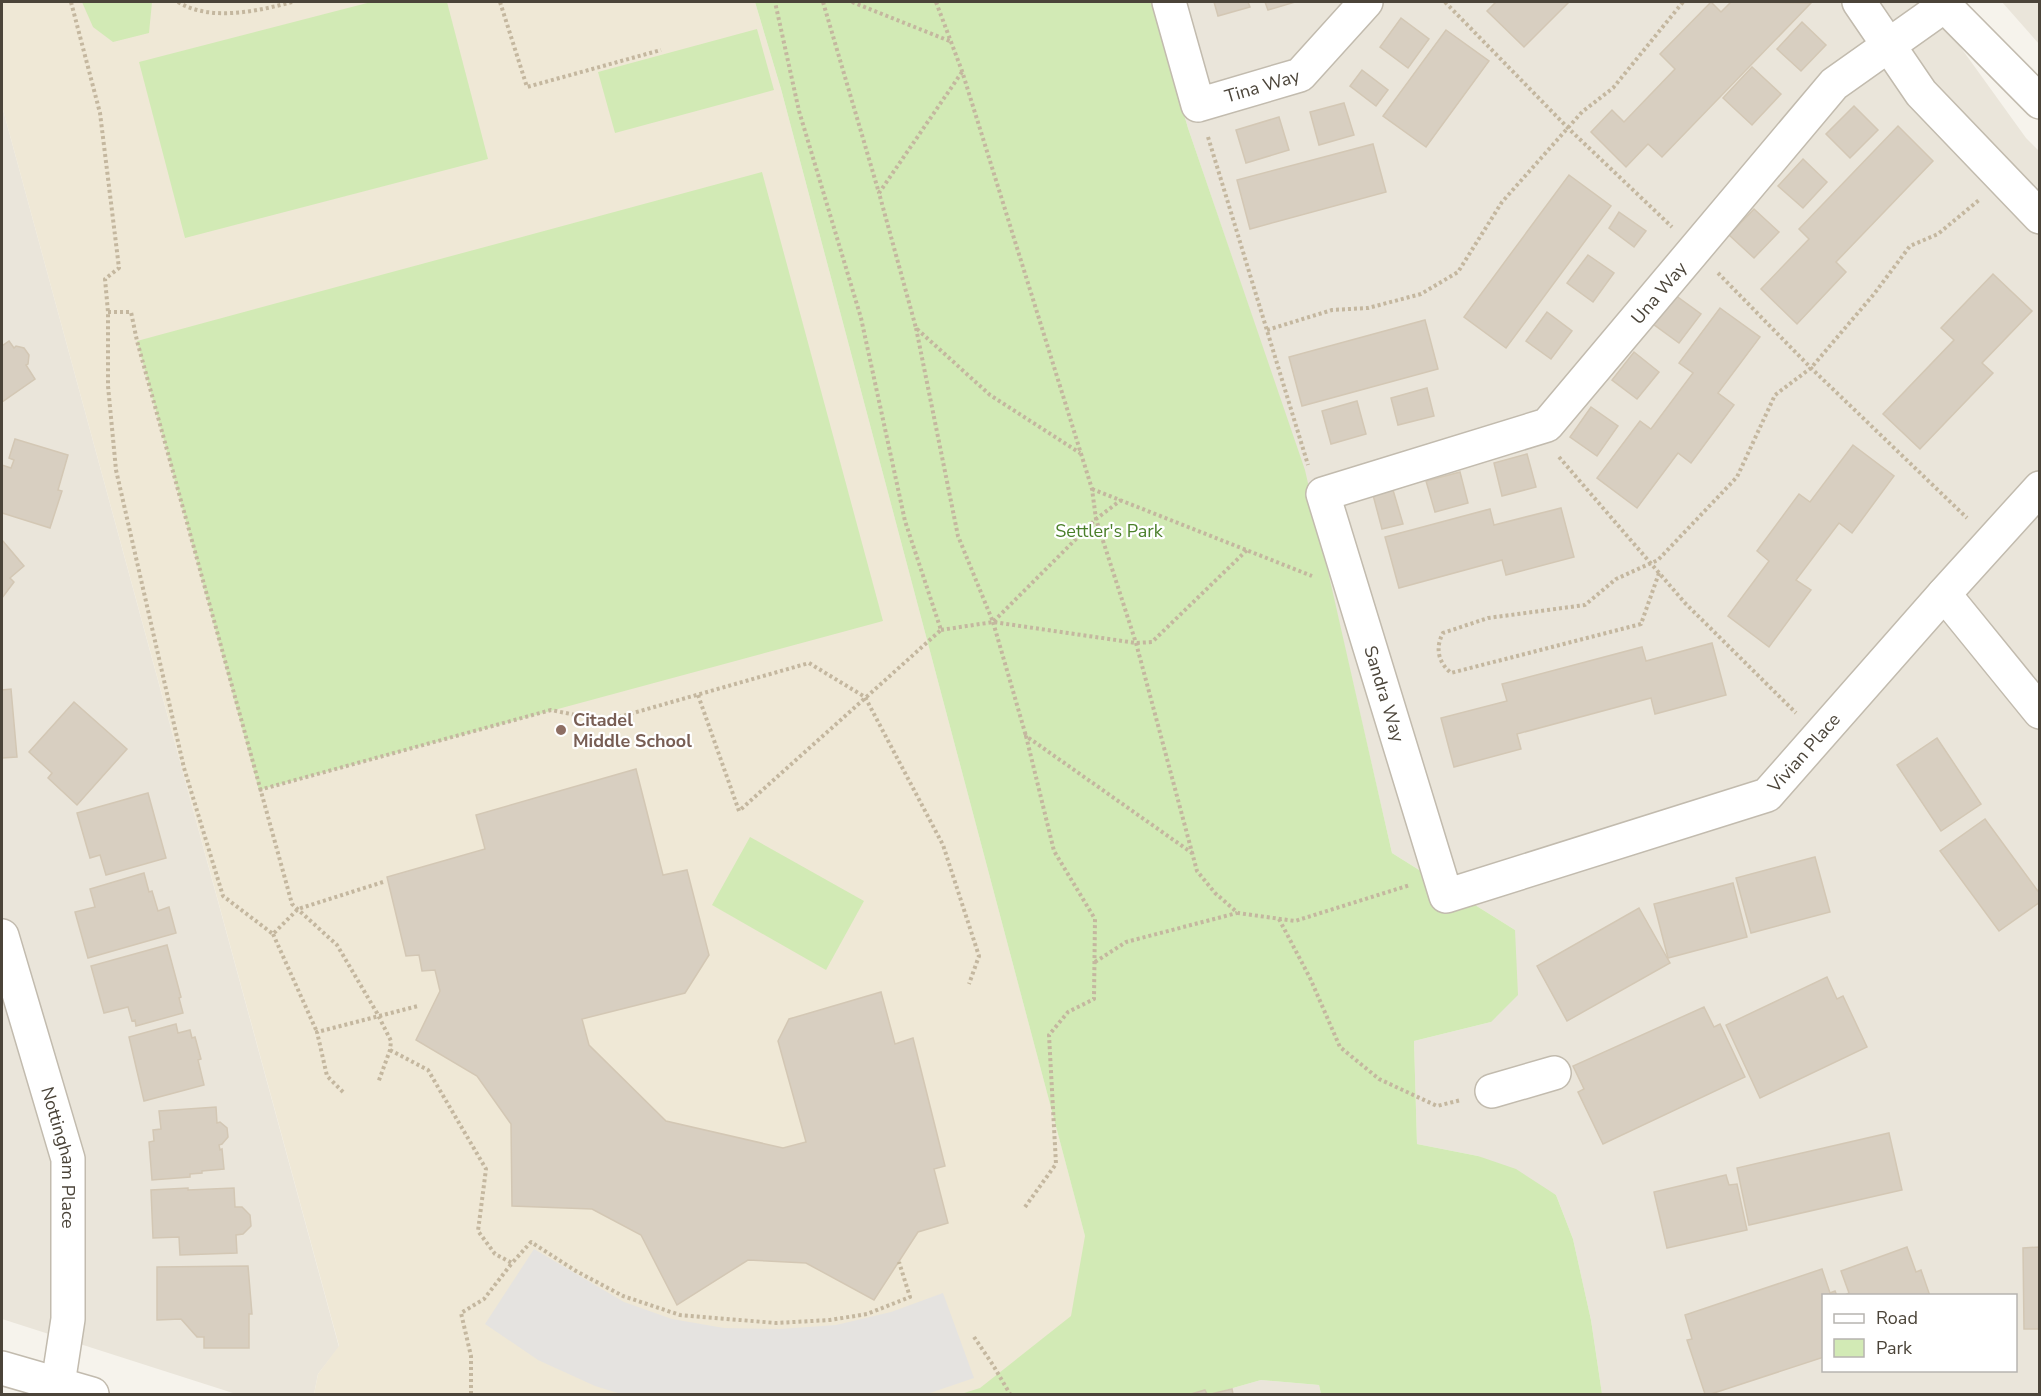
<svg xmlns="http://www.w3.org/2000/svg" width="2041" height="1396" font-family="'Nunito Sans',sans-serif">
  <rect width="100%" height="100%" fill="#f6f3ec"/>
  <!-- residential -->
  <g fill="#eae5da" fill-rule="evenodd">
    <path d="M1151 2H1928L2026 138 2039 151V1394H1602L1591 1320 1573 1239 1556 1195 1478 1156 1417 1144 1414 1041 1491 1022 1515 930 1392 853 1304 470 1188 128ZM1824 1296H2016V1370H1824Z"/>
    <path d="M2002 2H2039V44Z"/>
    <path d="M2 106 339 1347 318 1374 314 1394H236L2 1319Z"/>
    <path d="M1261 1380 1319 1385 1321 1394H1212Z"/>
  </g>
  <!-- education -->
  <path fill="#efe8d6" d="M2 2H755L781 89 1127 1394H314L318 1374 339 1346 2 106Z"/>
  <!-- green -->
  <g fill="#d2eab5">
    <path d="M82 2H152L149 33 113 42 93 27Z"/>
    <path d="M371 2H447L488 159 185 238 139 62Z"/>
    <path d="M755 2H1151L1188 128 1305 470 1392 853 1515 930 1518 995 1491 1022 1414 1041 1417 1144 1478 1156 1516 1169 1556 1195 1573 1239 1591 1320 1602 1394H1321L1319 1385 1261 1380 1212 1394H961L980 1388 1071 1316 1085 1236 781 89Z"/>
    <path d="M757 29 774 90 615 133 598 72Z"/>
    <path d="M762 172 883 621 259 790 137 341Z"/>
    <path d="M750 837 864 901 826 970 712 905Z"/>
  </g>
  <!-- parking -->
  <path fill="#e5e3e0" d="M534 1249 624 1302 672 1319 724 1328 780 1329 836 1325 891 1312 943 1293 974 1378 927 1394H621L595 1386 538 1360 485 1324Z"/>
  <!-- building -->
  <g fill="#d8cfc1" stroke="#d3c7b4" stroke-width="1.5">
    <path d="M1214 2H1248L1250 7 1218 16Z"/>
    <path d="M1265 2H1295L1268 10Z"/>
    <path d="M1496 2H1569L1524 47 1487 11Z"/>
    <path d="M1711 2 1721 12 1731 2 1811 3 1662 157 1648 144 1626 167 1591 132 1612 110 1624 122 1675 69 1660 54Z"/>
    <path d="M1401 18 1429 39 1408 68 1380 47Z"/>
    <path d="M1802 22 1826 45 1801 71 1777 49Z"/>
    <path d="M1446 30 1489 61 1426 147 1383 116Z"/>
    <path d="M1752 67 1781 94 1752 125 1723 98Z"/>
    <path d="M1362 70 1388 90 1376 106 1350 86Z"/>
    <path d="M1344 103 1354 135 1319 145 1310 112Z"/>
    <path d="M1854 106 1878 130 1850 158 1826 134Z"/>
    <path d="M1279 117 1289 150 1246 163 1236 130Z"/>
    <path d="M1898 126 1933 161 1836 262 1846 272 1797 324 1761 289 1809 239 1799 229Z"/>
    <path d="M1373 144 1386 192 1250 229 1237 180Z"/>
    <path d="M1803 159 1827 182 1803 208 1778 186Z"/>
    <path d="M1569 175 1611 206 1506 348 1464 317Z"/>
    <path d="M1754 209 1779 232 1754 258 1729 235Z"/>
    <path d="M1619 212 1646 231 1634 247 1609 228Z"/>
    <path d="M1588 255 1614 273 1593 302 1567 283Z"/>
    <path d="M1993 274 2032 311 1982 363 1993 373 1920 449 1883 414 1954 340 1941 328Z"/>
    <path d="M1675 295 1701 314 1679 343 1653 324Z"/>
    <path d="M1720 308 1760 337 1718 393 1734 405 1691 463 1678 453 1637 508 1597 478 1640 421 1651 429 1693 373 1679 363Z"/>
    <path d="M1547 312 1572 331 1551 359 1526 341Z"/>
    <path d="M1425 320 1438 369 1302 406 1289 357Z"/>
    <path d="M9 341 14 348 16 346 24 348 29 355 28 364 26 365 35 379 2 402V346Z"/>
    <path d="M1634 352 1659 372 1637 399 1612 380Z"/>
    <path d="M1427 388 1434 416 1398 425 1391 398Z"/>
    <path d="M1357 401 1366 434 1331 444 1322 411Z"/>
    <path d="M1591 407 1618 426 1597 456 1570 437Z"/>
    <path d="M15 439 68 455 58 490 62 491 50 528 2 513V465L11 468 14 460 9 458Z"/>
    <path d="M1853 445 1894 476 1852 533 1839 523 1796 580 1811 590 1769 647 1728 616 1769 561 1757 551 1799 494 1810 502Z"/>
    <path d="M1527 454 1536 487 1502 496 1494 463Z"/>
    <path d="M1460 472 1468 503 1435 512 1426 481Z"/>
    <path d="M1393 490 1403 524 1382 529 1373 495Z"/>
    <path d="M1561 508 1574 557 1506 575 1502 560 1399 588 1385 537 1490 509 1494 525Z"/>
    <path d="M2 540 24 566 10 578 14 582 2 598Z"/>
    <path d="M1712 643 1726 695 1655 714 1651 698 1517 734 1521 749 1454 767 1441 718 1507 701 1502 684 1642 647 1646 661Z"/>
    <path d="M11 689 17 757 2 758V690Z"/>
    <path d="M74 702 127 749 77 805 48 778 52 773 29 752Z"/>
    <path d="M1937 738 1981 804 1941 831 1897 765Z"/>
    <path d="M636 769 663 875 687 870 709 955 685 993 582 1019 589 1045 666 1121 783 1148 806 1142 778 1041 789 1019 881 992 895 1044 913 1038 945 1166 934 1169 948 1223 918 1232 874 1300 806 1263 748 1260 677 1305 641 1235 592 1209 512 1206 511 1124 477 1076 416 1040 440 991 435 970 422 971 419 955 406 956 387 877 485 849 476 815Z"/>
    <path d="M148 793 166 858 106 875 100 855 90 858 77 813Z"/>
    <path d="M1985 819 2040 894V902L1999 931 1940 851Z"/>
    <path d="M1815 857 1830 912 1751 933 1736 878Z"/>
    <path d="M144 873 149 892 152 891 158 911 169 907 176 933 88 958 75 912 95 907 90 889Z"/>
    <path d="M1733 883 1747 937 1668 958 1654 904Z"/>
    <path d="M1639 908 1670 963 1567 1021 1537 966Z"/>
    <path d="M167 945 181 997 179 998 183 1013 136 1026 135 1020 132 1021 128 1007 104 1013 91 966Z"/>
    <path d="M1827 977 1837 999 1843 996 1867 1047 1760 1098 1726 1025Z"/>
    <path d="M1704 1007 1714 1027 1720 1024 1745 1077 1603 1144 1578 1092 1584 1089 1573 1066Z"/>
    <path d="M176 1024 178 1033 190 1030 192 1038 195 1037 201 1059 198 1060 204 1085 144 1101 129 1037Z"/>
    <path d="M216 1107 217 1123 220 1122 227 1128 228 1137 222 1144 219 1145 220 1150 222 1149 224 1169 202 1171V1173L190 1174V1177L152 1180 149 1142 154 1141 153 1130 161 1129 159 1111Z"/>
    <path d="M1889 1133 1902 1190 1749 1225 1737 1168Z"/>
    <path d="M1726 1175 1729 1185 1737 1184 1747 1230 1667 1248 1654 1192Z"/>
    <path d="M188 1188V1190L234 1188 235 1207H242L250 1215 251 1226 243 1234 236 1235 237 1253 180 1255 179 1237 153 1238 151 1190Z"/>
    <path d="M1907 1247 1916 1272 1921 1270 1930 1296H1843L1849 1293 1841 1271Z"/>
    <path d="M2040 1247V1329H2024L2023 1248Z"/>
    <path d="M248 1266 252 1314H249V1348H204V1337H197L181 1319 157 1320V1267Z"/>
    <path d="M1822 1269 1830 1293 1835 1291 1837 1296H1824V1357L1711 1394H1705L1687 1340 1692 1339 1685 1315Z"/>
    <path d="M1232 1389 1233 1394H1211Z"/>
    <path d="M1205 1390 1207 1394H1191Z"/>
  </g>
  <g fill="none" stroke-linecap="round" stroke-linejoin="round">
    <!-- minor casing -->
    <g stroke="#c2bbae" stroke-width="36">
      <g id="minor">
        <path id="s1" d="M1169 2 1198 105 1300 75 1366 2"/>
        <path d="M1859 2 1921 93 2040 217"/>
        <path d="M1941 2 2040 102"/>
        <path id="s2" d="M1944 6 1834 84 1547 425 1323 494 1446 896 1767 795 1944 594 2040 488"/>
        <path d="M1944 594 2040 712"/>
        <path id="s3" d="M2 936 68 1159V1319L58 1384"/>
        <path d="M1492 1091 1554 1073"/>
        <path d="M2 1368 92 1394"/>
      </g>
    </g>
    <!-- path -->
    <g stroke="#c4b79f" stroke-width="4" stroke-dasharray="3 3" stroke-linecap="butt">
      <path d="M71 2 100 113 119 268 105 279 108 312V386L116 470 184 768 223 896 273 934 298 909 383 882"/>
      <path d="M178 2C211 22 258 11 292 2"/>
      <path d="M500 2 527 87 661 50"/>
      <path d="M823 2 879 193"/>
      <path d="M852 2 952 42"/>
      <path d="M936 2 962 71 1092 489 1096 519 1136 643 1197 871 1215 893 1238 913 1295 921 1410 885"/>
      <path d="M1445 2 1568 128 1672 227"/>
      <path d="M962 72 879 193 916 328 990 395 1080 453"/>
      <path d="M1208 137 1308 465"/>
      <path d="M1718 273 1811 368 1967 518"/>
      <path d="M108 312H131L137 341 292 904 337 945 377 1013 391 1041 390 1050 378 1083"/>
      <path d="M916 328 958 536 993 622 1096 519 1121 500"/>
      <path d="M1267 330 1332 310 1368 308 1421 294 1458 272 1502 202 1582 112 1613 88 1683 2"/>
      <path d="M1559 457 1685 603 1796 713"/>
      <path d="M1092 489 1312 576"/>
      <path d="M1659 573 1641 624 1451 673C1438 662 1435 648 1443 633L1488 618 1585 605 1616 579 1658 560 1737 477 1775 395 1811 368 1874 294 1910 246 1938 234 1979 200"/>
      <path d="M993 622 1026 736"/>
      <path d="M941 630 993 622 1136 643 1152 642 1247 550"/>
      <path d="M698 695 739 811 941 630 905 521 861 318 799 111 775 2"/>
      <path d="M259 790 551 710 605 721 809 663 865 697 943 845 979 956 969 984"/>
      <path d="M1279 919 1310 978 1340 1047 1379 1079 1437 1106 1461 1100"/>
      <path d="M273 934 317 1032"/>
      <path d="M1095 962 1126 942 1237 913"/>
      <path d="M390 1050 428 1070 486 1169 478 1231 495 1254 512 1263 531 1242 576 1271 623 1296 680 1315 776 1323 830 1320 867 1314 910 1297 899 1262"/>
      <path d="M343 1092 327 1076 317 1032 418 1006"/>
      <path d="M1025 1207 1056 1164 1049 1035 1068 1012 1094 999 1095 919 1054 851 1026 736 1192 853"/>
      <path d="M974 1337 993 1365 1010 1394"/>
      <path d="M471 1394V1356L461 1313 484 1299 512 1263"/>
    </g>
    <!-- minor -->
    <use href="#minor" stroke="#fff" stroke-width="33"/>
  </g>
  <!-- markers -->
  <circle fill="#8d6e63" stroke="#fff" stroke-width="2" cx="561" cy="730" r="6"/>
  <g text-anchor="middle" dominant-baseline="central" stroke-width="4.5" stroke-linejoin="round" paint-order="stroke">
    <!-- street labels -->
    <g font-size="18" fill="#4b4439" stroke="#fff">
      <text stroke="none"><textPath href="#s1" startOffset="174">Tina Way</textPath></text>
      <text transform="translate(1659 293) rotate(-50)">Una Way</text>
      <text stroke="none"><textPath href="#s2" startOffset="1024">Sandra Way</textPath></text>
      <text stroke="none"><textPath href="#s2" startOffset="1628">Vivian Place</textPath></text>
      <text stroke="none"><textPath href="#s3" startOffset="230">Nottingham Place</textPath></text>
    </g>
    <!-- park labels -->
    <g font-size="18" fill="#4a7f2a" stroke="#fff">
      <text x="1109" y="531">Settler's Park</text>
    </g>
    <!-- education labels -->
    <g font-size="18" font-weight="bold" fill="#785e54" stroke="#fff" text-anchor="start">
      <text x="573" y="720">Citadel<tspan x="573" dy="21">Middle School</tspan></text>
    </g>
  </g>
  <!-- border -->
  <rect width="2041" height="1396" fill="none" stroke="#4b4439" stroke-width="6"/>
  <!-- legend -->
  <rect x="1822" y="1294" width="195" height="78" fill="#ffffff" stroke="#b7b4b0" stroke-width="1.5"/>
  <rect x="1834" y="1314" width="30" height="9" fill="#ffffff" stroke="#b7b4b0" stroke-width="1.5"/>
  <text x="1876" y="1324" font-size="18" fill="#4b4439">Road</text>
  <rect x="1834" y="1339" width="30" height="18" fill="#d2eab5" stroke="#b7b4b0" stroke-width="1.5"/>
  <text x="1876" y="1354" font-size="18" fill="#4b4439">Park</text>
</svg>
